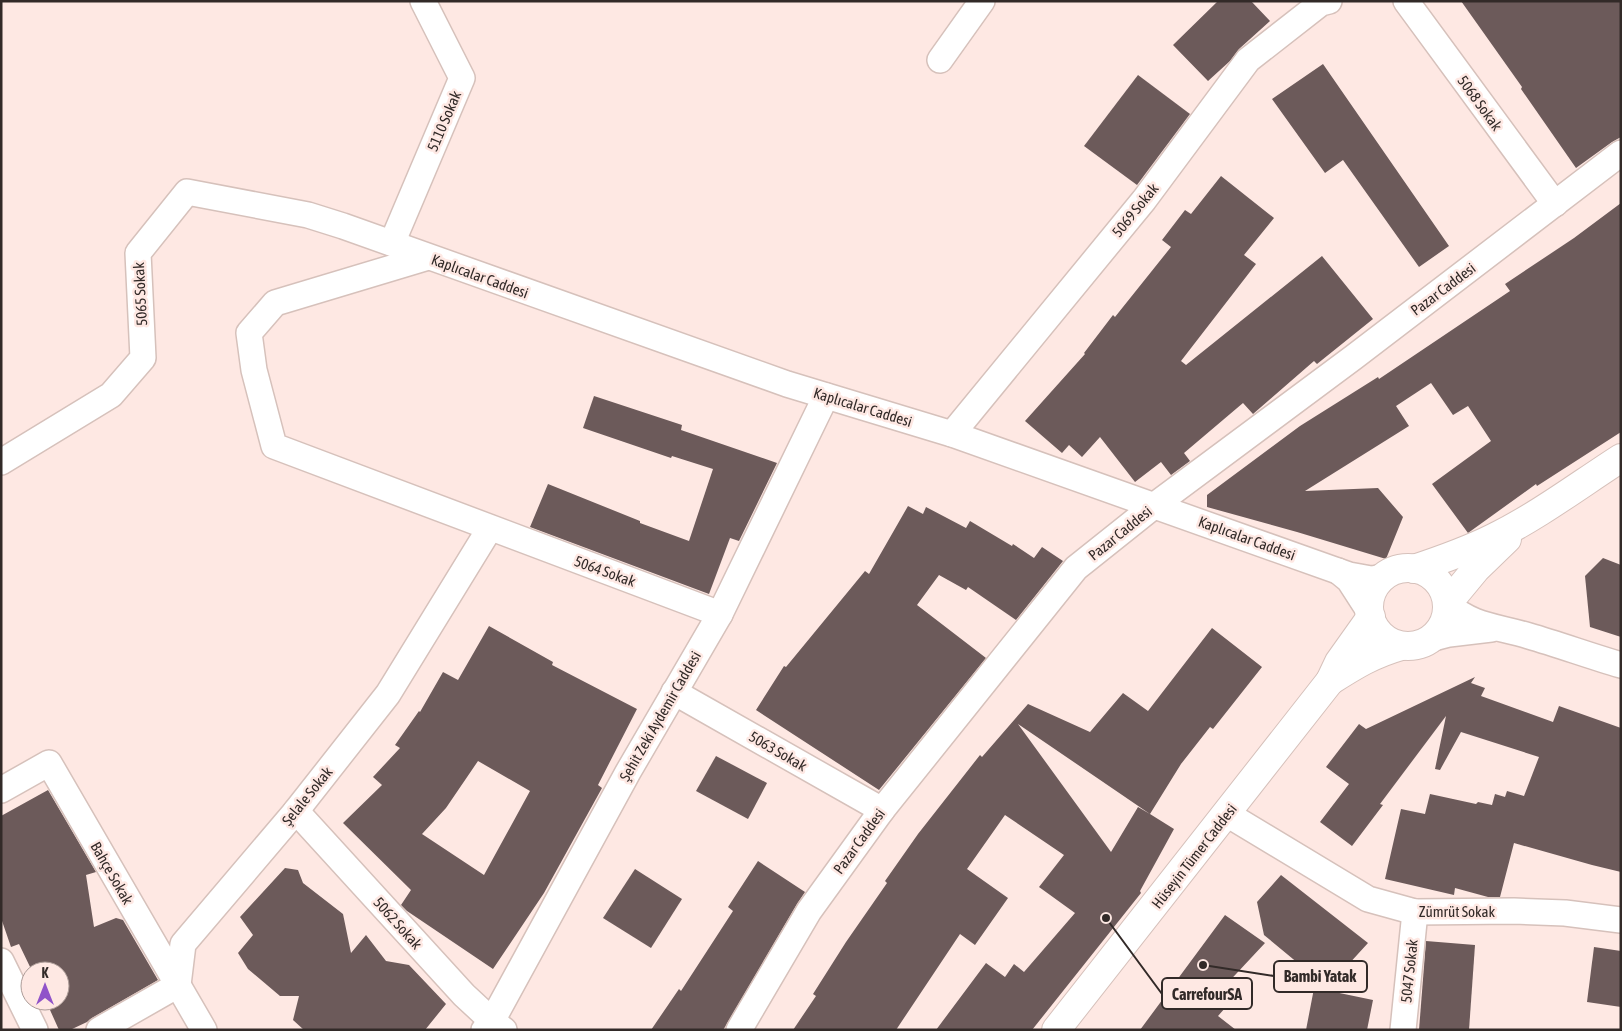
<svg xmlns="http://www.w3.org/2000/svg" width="1622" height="1031" font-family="'Asap Condensed',sans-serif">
  <rect width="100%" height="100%" fill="#fee8e3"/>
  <!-- building -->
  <g fill="#6c5a5a" fill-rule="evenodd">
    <path d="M1218 1H1251L1270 21 1239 49 1230 61 1208 81 1173 45Z"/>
    <path d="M1461 1H1621V137L1612 142 1576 168 1521 89 1522 87Z"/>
    <path d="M1323 64 1449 246 1419 267 1343 160 1325 173 1272 99Z"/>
    <path d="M1138 75 1190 114 1137 185 1084 146Z"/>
    <path d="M1221 176 1274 218 1244 255 1256 264 1181 361 1186 365 1322 256 1373 319 1317 364 1314 361 1253 414 1243 403 1184 453 1190 461 1171 475 1161 462 1135 482 1100 437 1082 457 1069 445 1062 453 1025 421 1085 354 1084 353 1113 315 1115 317 1171 247 1162 240 1185 210 1191 214Z"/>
    <path d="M1621 203V432L1537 486 1536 484 1468 533 1432 484 1491 441 1468 406 1453 415 1431 383 1396 406 1409 426 1305 491 1378 488 1403 517 1386 559 1297 532 1207 507V495L1300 426 1378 377 1379 379 1510 291 1505 284 1574 238Z"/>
    <path d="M594 396 682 425 681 430 777 463 739 541 730 538 709 594 530 527 548 484 640 521V523L689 541 713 469 672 456 671 458 583 428Z"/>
    <path d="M908 506 923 514 926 507 966 528 970 521 1012 546 1013 544 1034 558 1042 547 1063 561 1016 620 968 587 966 590 939 575 917 605 986 658 879 790 756 710 784 666 786 667 865 571 869 574Z"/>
    <path d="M1603 558 1621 565V637L1590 627 1585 576Z"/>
    <path d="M489 626 553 662 552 665 637 709 598 785 602 788 544 893 493 969 407 911 401 905 411 890 343 823 382 785 373 777 400 748 395 745 419 711 420 712 443 672 458 680ZM478 761 530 791 484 875 422 834 446 808Z"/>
    <path d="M1212 628 1262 667 1213 729 1210 727 1181 764 1150 814 1174 829 1140 891 1141 893 1032 1030H936L986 963 1005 977 1014 964 1024 972 1075 913 1039 887 1064 855 1005 815 967 869 1008 898 975 945 960 934 896 1030H793L816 996 813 994 846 942 887 883 885 881 918 834 980 755 982 757 1028 704 1090 732 1123 693 1148 711ZM1018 724 1150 814 1138 807 1111 852Z"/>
    <path d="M1475 677 1471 683 1485 688 1481 696 1553 722 1559 706 1621 728V872L1592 865 1514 843 1500 897H1488L1455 888 1454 895 1385 879 1401 809 1425 814 1430 794 1476 804 1478 802 1492 805 1495 794 1505 797 1507 791 1524 796 1539 757 1461 732 1440 770 1435 769 1446 716 1380 804 1383 805 1352 846 1320 822 1349 784 1326 767 1359 724 1366 729Z"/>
    <path d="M716 756 767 783 748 819 696 791Z"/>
    <path d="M48 790 96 872 86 875 94 927 116 918 123 920 158 980 92 1018 87 1022 70 1030H59L46 1001H60V971H32L19 944 11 947 1 918V816Z"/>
    <path d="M758 861 805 892 797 904 725 1027 723 1030H651L679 989 681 991 733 911 728 907Z"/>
    <path d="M285 868 298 870 303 883 343 914 351 953 366 935 386 961 409 965 446 1004 425 1030H304L293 1020 299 996H280L248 969 238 953 253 935 240 917Z"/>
    <path d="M635 869 682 899 651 948 603 918Z"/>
    <path d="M1281 875 1368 943 1325 990 1373 1000 1367 1030H1306L1316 978 1264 935 1257 902Z"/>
    <path d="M1225 915 1265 943 1222 989 1233 999 1218 1016 1236 1030H1140Z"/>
    <path d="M1426 941 1475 945 1469 1030H1419Z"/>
    <path d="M1594 947 1621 951V1007L1587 1002Z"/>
  </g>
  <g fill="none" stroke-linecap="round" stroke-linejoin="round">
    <!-- minor casing -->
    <g stroke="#d6c1bb" stroke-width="28">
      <g id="minor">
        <path d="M1406 1 1555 204"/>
        <path d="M940 60 982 1"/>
        <path d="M392 243 462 78 423 1"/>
        <path d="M428 257 275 303 249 333 254 370 274 446 720 614"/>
        <path d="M952 434 1144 200 1248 60 1321 3 1329 1"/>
        <path d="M1 462 111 395 143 358 138 253 187 192 308 215 343 226 787 384 952 434 1349 575 1371 579 1384 577"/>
        <path d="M1338 571 1349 580 1369 611"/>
        <path d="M1447 604C1474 627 1496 626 1529 636 1560 645 1590 656 1621 665"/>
        <path d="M1430 639 1449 634 1491 629"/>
        <path d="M674 692 882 810"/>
        <path d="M1 790 49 763 204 1030"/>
        <path d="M296 811 464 995 492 1021 504 1030"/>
        <path d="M1227 814 1368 899 1415 912 1514 911 1565 913 1621 920"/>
        <path d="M1 961 35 1030"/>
        <path d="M99 1030 178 985 183 944 296 811 388 694 490 528"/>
        <path d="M484 1030 492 1021 628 772 720 614 826 396"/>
        <path d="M739 1030 809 911 882 810 1076 568 1155 505 1354 357 1621 153"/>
        <path d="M1403 1030 1415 912"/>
      </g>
    </g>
    <!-- major casing -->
    <g stroke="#d6c1bb" stroke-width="30">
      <g id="major">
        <circle cx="1408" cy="607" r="39"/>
        <path d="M1414 569C1441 560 1467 551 1493 538 1538 516 1579 485 1621 458"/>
        <path d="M1447 604 1476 569 1507 539"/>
        <path d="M1371 617 1339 662 1330 681C1355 665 1373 654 1401 646"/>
        <path d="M1056 1030 1330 681"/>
      </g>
    </g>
    <!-- minor -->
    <use href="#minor" stroke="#fff" stroke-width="25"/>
    <!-- major -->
    <use href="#major" stroke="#fff" stroke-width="28"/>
  </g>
  <g text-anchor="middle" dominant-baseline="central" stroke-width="5" stroke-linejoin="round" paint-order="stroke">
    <!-- street labels -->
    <g font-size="15" fill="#322a28" stroke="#fee8e3">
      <text transform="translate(1480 103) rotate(54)">5068 Sokak</text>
      <text transform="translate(444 121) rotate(-67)">5110 Sokak</text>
      <text transform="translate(1135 210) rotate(-51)">5069 Sokak</text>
      <text transform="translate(480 276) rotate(20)">Kaplıcalar Caddesi</text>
      <text transform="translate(1443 289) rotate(-37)">Pazar Caddesi</text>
      <text transform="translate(140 294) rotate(-93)">5065 Sokak</text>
      <text transform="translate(863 407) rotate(17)">Kaplıcalar Caddesi</text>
      <text transform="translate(1120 533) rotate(-39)">Pazar Caddesi</text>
      <text transform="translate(1247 538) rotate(20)">Kaplıcalar Caddesi</text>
      <text transform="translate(605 571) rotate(20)">5064 Sokak</text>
      <text transform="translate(660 716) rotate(-60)">Şehit Zeki Aydemir Caddesi</text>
      <text transform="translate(778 751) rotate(30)">5063 Sokak</text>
      <text transform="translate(307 796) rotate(-51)">Şelale Sokak</text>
      <text transform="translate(859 841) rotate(-54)">Pazar Caddesi</text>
      <text transform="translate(1194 856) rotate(-52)">Hüseyin Tümer Caddesi</text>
      <text transform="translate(112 873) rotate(60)">Bahçe Sokak</text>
      <text x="1457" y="911">Zümrüt Sokak</text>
      <text transform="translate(398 923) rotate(48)">5062 Sokak</text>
      <text transform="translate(1409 971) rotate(-84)">5047 Sokak</text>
    </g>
  </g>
  <!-- callouts -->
  <path fill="none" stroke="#322a28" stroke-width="2" d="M1203 965L1274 976M1106 918L1162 994"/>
  <g fill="#322a28" stroke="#fee8e3" stroke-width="2">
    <circle cx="1203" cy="965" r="5"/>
    <circle cx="1106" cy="918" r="5"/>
  </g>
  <g fill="#fee8e3" stroke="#322a28" stroke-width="2">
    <rect x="1274" y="961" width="93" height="31" rx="5"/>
    <rect x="1162" y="978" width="90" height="31" rx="5"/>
  </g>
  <g font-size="16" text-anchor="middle" font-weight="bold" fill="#322a28">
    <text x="1320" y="982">Bambi Yatak</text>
    <text x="1207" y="1000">CarrefourSA</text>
  </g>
  <!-- border -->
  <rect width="1622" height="1031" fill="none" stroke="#322a28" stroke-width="5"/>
  <!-- north arrow -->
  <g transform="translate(45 986)"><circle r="24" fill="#fee8e3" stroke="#ac9c98"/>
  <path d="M0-4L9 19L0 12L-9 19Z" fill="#9053c9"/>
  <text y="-8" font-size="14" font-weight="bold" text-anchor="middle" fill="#322a28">K</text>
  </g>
</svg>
